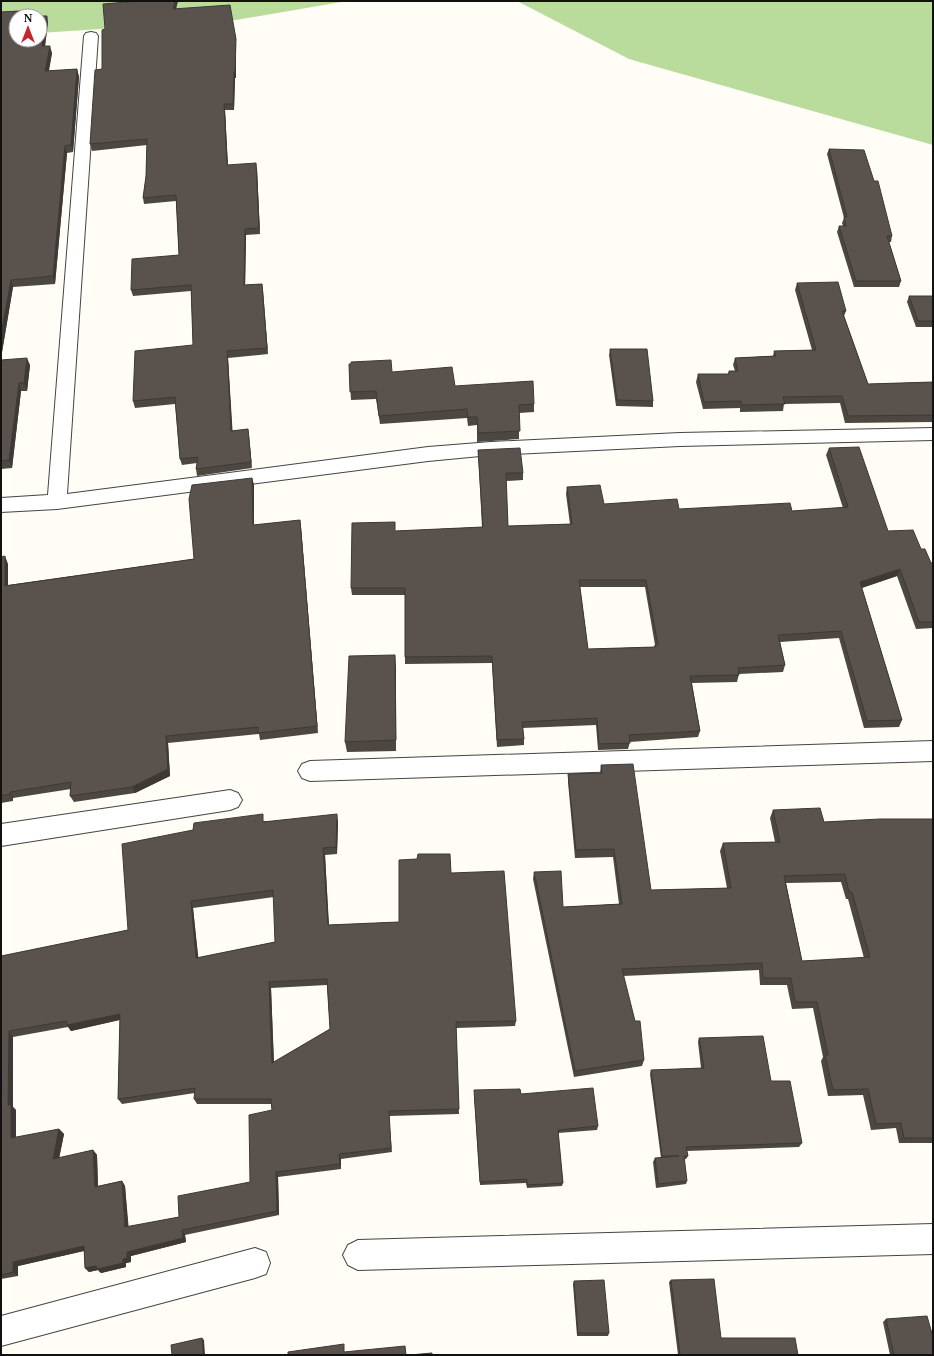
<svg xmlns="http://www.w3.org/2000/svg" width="934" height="1356" font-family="'Noto Serif',serif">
  <rect width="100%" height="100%" fill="#fffdf5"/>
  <!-- forest -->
  <g fill="#b9dc9c">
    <path d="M1 1H347L236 20 40 33V16H16L1 35Z"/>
    <path d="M517 1H933V145L629 59Z"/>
  </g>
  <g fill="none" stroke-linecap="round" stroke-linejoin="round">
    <!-- street casing -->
    <g stroke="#444" stroke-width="2">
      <g id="street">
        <path d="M91 32 96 33 98 36 67 494 428 447 491 442 680 433 933 428V440L680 446 491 455 428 461 57 509 1 512V498L48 495 84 36 86 33Z"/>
        <path d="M933 741V761L310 781 302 778 298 771 302 764 310 761Z"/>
        <path d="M230 790 238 793 242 800 238 807 230 810 1 846V824Z"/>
        <path d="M933 1224V1254L358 1270 348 1265 343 1255 348 1245 358 1240Z"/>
        <path d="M255 1248 266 1252 270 1263 266 1274 255 1278 1 1346V1316Z"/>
      </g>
    </g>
    <!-- street -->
    <use href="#street" fill="#fff" fill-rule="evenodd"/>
  </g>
  <!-- wall -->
  <g fill="#4d4742" fill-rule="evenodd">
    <path d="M139 1H178L176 9 236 45V78H235L234 110H225L228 165 257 169 260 234 246 235 245 285 262 284 268 354 228 358 232 431 248 429 252 468 197 476 196 469 197 463 182 465 180 459 175 404 135 408 133 401 193 345 191 291 133 296 131 290 179 255 176 201 144 204 143 198 146 176 147 145 92 151 90 144 102 69 105 29Z"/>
    <path d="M20 11 21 16H16V40L47 16 48 23 45 46 52 53 49 71 77 69 79 77 73 152 67 153 55 284 13 287 1 358V12Z"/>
    <path d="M829 149 874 181 892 236 891 242H889L901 281 899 287H854L837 232 839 226H843L842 223 844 218 827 154Z"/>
    <path d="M797 283 846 311 844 316 868 384 933 382V422L845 423 840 403 784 404 783 411 740 412V408L703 409 696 382 698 374H728L729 371H735L733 365 735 358 773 356 774 351 812 350 795 290Z"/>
    <path d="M909 296H933V327H916L907 302Z"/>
    <path d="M610 349 653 401V407L616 406 609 355Z"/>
    <path d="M1 360 30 365 27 391H21L12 468 1 469Z"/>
    <path d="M349 364 392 372 534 404V412L519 413V439L477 442V425L468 426 467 418 380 424 376 399 351 400Z"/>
    <path d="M829 448 888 531 921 549 931 563H933V628L916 629 897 576 862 588 902 720 899 727 864 728 839 638 780 642 785 665 783 672 739 674 737 682 692 683 700 731 698 737 630 742 628 749 598 750 596 725 523 728 524 739V745L497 747 492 663 405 664V595H352L351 588 395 531 482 527 478 450 523 473V480L506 481 508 526 570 524 566 494 567 487 604 504 679 509 792 511 843 508 826 455ZM580 587H645L655 645 654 647 588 649Z"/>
    <path d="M252 478 254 485V525L300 520 301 528 318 733 260 740 259 734 168 743 170 776 135 793 74 802 70 796 71 789 13 798V801L1 803V557L8 564V585L194 559Z"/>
    <path d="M396 666V751L347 752 345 742Z"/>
    <path d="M601 765 651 890 727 888 720 851 723 843 775 842 770 818 773 810 824 822 933 819V1143H899L896 1128 871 1130 863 1095 828 1096 821 1061 823 1057 813 1008 792 1009 787 985H760L759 970 623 976 644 1060 642 1066 574 1077 533 879 534 872 563 907 619 904 613 857 575 858 568 782V774L600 773ZM841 882 846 899H848L864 958 802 961 786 883Z"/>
    <path d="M264 821H338L337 854 325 855 329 925 399 922 451 873 516 1021 515 1026 456 1028 459 1114 389 1116 392 1152 341 1159V1169L278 1177 279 1215 185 1235 186 1242 131 1256V1262L126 1263V1267L101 1273 98 1270 89 1272 85 1268 84 1251 18 1266V1276L1 1279V873L2 875V956L128 930ZM274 897 275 942 198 958 193 908ZM327 985 330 1029 274 1062 271 988ZM120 1020 118 1099 122 1104 195 1093 194 1099 197 1104H271L272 1110 250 1182 179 1217 128 1227 125 1186 122 1181 98 1186 97 1155 93 1150 59 1158 64 1134 59 1129 16 1138V1110L13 1107V1037L68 1027 71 1031Z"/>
    <path d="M699 1038 771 1081 802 1143 799 1147 687 1151 688 1156 686 1159H684L687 1181 686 1184 656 1188 653 1162 655 1158H661L650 1074 651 1070 701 1068 698 1042Z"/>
    <path d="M474 1094H521L598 1126 597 1130 558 1133 563 1183 562 1186 527 1188 526 1183 480 1185Z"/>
    <path d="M671 1280 721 1338 798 1355H678L669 1282Z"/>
    <path d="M574 1281 609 1333 608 1336H577L573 1284Z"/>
    <path d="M886 1319 933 1355H890L883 1322Z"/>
  </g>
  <!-- shaded-wall -->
  <g fill="#3f3936">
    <path d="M175 1H178L174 15 173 9Z"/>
    <path d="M47 16 48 23 44 53 42 46Z"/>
    <path d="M236 39V78H235L234 110 233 104 234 72Z"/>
    <path d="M50 46 52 53 47 78 45 71Z"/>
    <path d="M77 69 79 77 73 152 71 145Z"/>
    <path d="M224 104 225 110 228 171 227 165Z"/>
    <path d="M65 146 67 153 55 284 53 276Z"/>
    <path d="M256 163 257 169 260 234 259 228Z"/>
    <path d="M245 229 246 235 245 292 244 285Z"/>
    <path d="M11 280 13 287 1 358V335Z"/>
    <path d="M262 284 263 290 268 354 267 348Z"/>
    <path d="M227 351 228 358 233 438 231 431Z"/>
    <path d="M27 358 30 365 27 391 24 383Z"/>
    <path d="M19 383 21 391 12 468 9 460Z"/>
    <path d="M248 429 249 435 252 468 251 462Z"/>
    <path d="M252 478 254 485V533L253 525Z"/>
    <path d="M300 520 301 528 318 733 317 726Z"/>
    <path d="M5 556 8 564V593L5 586Z"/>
    <path d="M900 569 897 576 858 589 860 582Z"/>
    <path d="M395 655 396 666V751V740Z"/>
    <path d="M166 736 168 743 170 776 135 793 132 787Z"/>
    <path d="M10 792 13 798V801L10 794Z"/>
    <path d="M337 814 338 821 337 854 336 847Z"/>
    <path d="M323 848 325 855 329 931 328 925Z"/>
    <path d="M1 873 2 875V963L1 962Z"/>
    <path d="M191 901 193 908 199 964 196 958Z"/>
    <path d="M269 982 271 988 274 1068 272 1063Z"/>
    <path d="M120 1014 123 1019 71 1031 67 1025Z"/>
    <path d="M9 1031 13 1037V1107L16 1110V1143L11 1138 8 1105Z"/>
    <path d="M59 1129 64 1134 58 1164 53 1159Z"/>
    <path d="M93 1150 97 1155 98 1192 95 1187Z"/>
    <path d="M339 1154 341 1159V1169L340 1164Z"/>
    <path d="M276 1172 278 1177 279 1215 277 1211Z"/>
    <path d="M122 1181 125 1186 129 1231 125 1227Z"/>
    <path d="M182 1230 185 1235 186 1242 131 1256V1262L126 1263V1267L101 1273 98 1270 89 1272 85 1268 123 1259 127 1252Z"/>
    <path d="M84 1246 88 1250 18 1266V1276L13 1272V1262Z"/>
    <path d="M202 1338 204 1340 205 1355H203Z"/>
  </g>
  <!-- building -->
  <g fill="#5a524d" stroke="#3f3936" fill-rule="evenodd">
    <path d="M139 1H175L173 9 230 5 236 39 235 71 234 72 233 104H224L227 165 256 163 259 228 245 229 244 285 262 284 267 348 227 351 231 431 248 429 251 462 196 469 198 457 180 459 175 397 133 401 135 351 193 345 191 285 131 290 132 259 179 255 176 195 143 198 146 176 147 139 90 144 95 70 102 69V30L105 29 103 4Z"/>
    <path d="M20 11 18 16H16V40H40V16H47L42 46H50L45 71 77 69 71 145 65 146 53 276 11 280 1 335V12Z"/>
    <path d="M829 149 864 150 874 181H878L892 236H887L901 281H856L839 226H846L844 217H847Z"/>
    <path d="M838 282 846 311H842L868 384 933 382V415L848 416 842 396 783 397 785 404 742 405 741 401 704 402 698 374H729V371H738L735 358 776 356 774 351 816 350 797 283Z"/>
    <path d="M909 296H933V321H918Z"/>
    <path d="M610 349H647L653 401 617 400Z"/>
    <path d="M27 358 24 383H19L9 460 1 461V360Z"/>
    <path d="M391 360 392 372 452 367 455 386 533 381 534 404 519 405 520 431 478 433 477 417H468L467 409 379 416 376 391 350 392 349 364H351V362Z"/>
    <path d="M859 447 888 531 913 530 921 549H925L931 563H933V622H919L900 569 860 582 902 720 867 721 841 631 778 635 785 665 738 668 739 675 690 676 700 731 629 735 630 743 599 744 597 718 522 722 524 739 497 740 492 656 405 657V588H351L352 523 395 522V531L483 527 478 450 520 448 523 473H506L508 526 572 524 567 487 600 485 604 504 677 499 679 509 790 503 792 511 848 507 829 448ZM579 580H646L658 645H655V647L588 649Z"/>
    <path d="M252 478 253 525 300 520 317 726 258 733V727L166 736 168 769 132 787 70 796 71 782 10 792V794L1 796V557L5 556V586L194 559 189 499 192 485Z"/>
    <path d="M395 655 396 740 345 742 349 656Z"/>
    <path d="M633 764 651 890 731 888 723 843 780 842 773 810 820 808 824 822 880 819H933V1138H904L901 1123 876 1124 868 1089 833 1090 825 1055H828L817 1002H795L791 978H763L762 963 622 969 635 1021H640L644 1060 575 1071 534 872 561 871 563 907 622 904 614 849 576 850 568 774 602 773 601 765ZM845 874 849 892H852L870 957 802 961 784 876Z"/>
    <path d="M263 814V822L337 814 336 847 323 848 328 925 399 922V860L417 859 418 854H450L451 873 504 871 516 1021 456 1022 459 1109 389 1111 391 1148 339 1154 340 1164 276 1172 277 1211 182 1230 183 1238 127 1252V1258L123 1259V1263L97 1269 96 1266 85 1268 84 1246 13 1262V1272L1 1275V956L128 930 122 844 193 830 194 823ZM273 890 275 942 196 958 191 901ZM327 979 330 1029 272 1063 269 982ZM120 1014 118 1099 195 1088 194 1099H271L272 1110 249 1115 250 1182 178 1196 179 1217 125 1227 122 1181 95 1187 93 1150 53 1159 59 1129 11 1138V1105H8L9 1031 66 1021 67 1025Z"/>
    <path d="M763 1036 771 1081H790L802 1143 686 1147 688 1156H684L687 1181 658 1184 655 1158 679 1156H662L651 1070 704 1068 699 1038Z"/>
    <path d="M593 1088 598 1126 558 1130 563 1183 527 1185V1179L480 1182 474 1090 520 1089 521 1094Z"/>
    <path d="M714 1279 721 1338H795L798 1355H680L671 1280Z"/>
    <path d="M604 1280 609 1333H578L574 1281Z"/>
    <path d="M927 1316 933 1337V1355H894L886 1319Z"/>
    <path d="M202 1338 203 1355H172L171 1345Z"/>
    <path d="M344 1344V1352L405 1346 406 1355H288V1352Z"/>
    <path d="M432 1353V1355H410Z"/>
  </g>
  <!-- border -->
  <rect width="934" height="1356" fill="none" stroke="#111111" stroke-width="4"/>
  <!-- north arrow -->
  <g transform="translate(28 28)"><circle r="19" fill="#ffffff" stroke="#a0a0a0"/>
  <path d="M0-3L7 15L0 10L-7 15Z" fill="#c4262e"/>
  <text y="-6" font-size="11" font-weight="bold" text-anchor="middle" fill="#111111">N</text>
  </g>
</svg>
